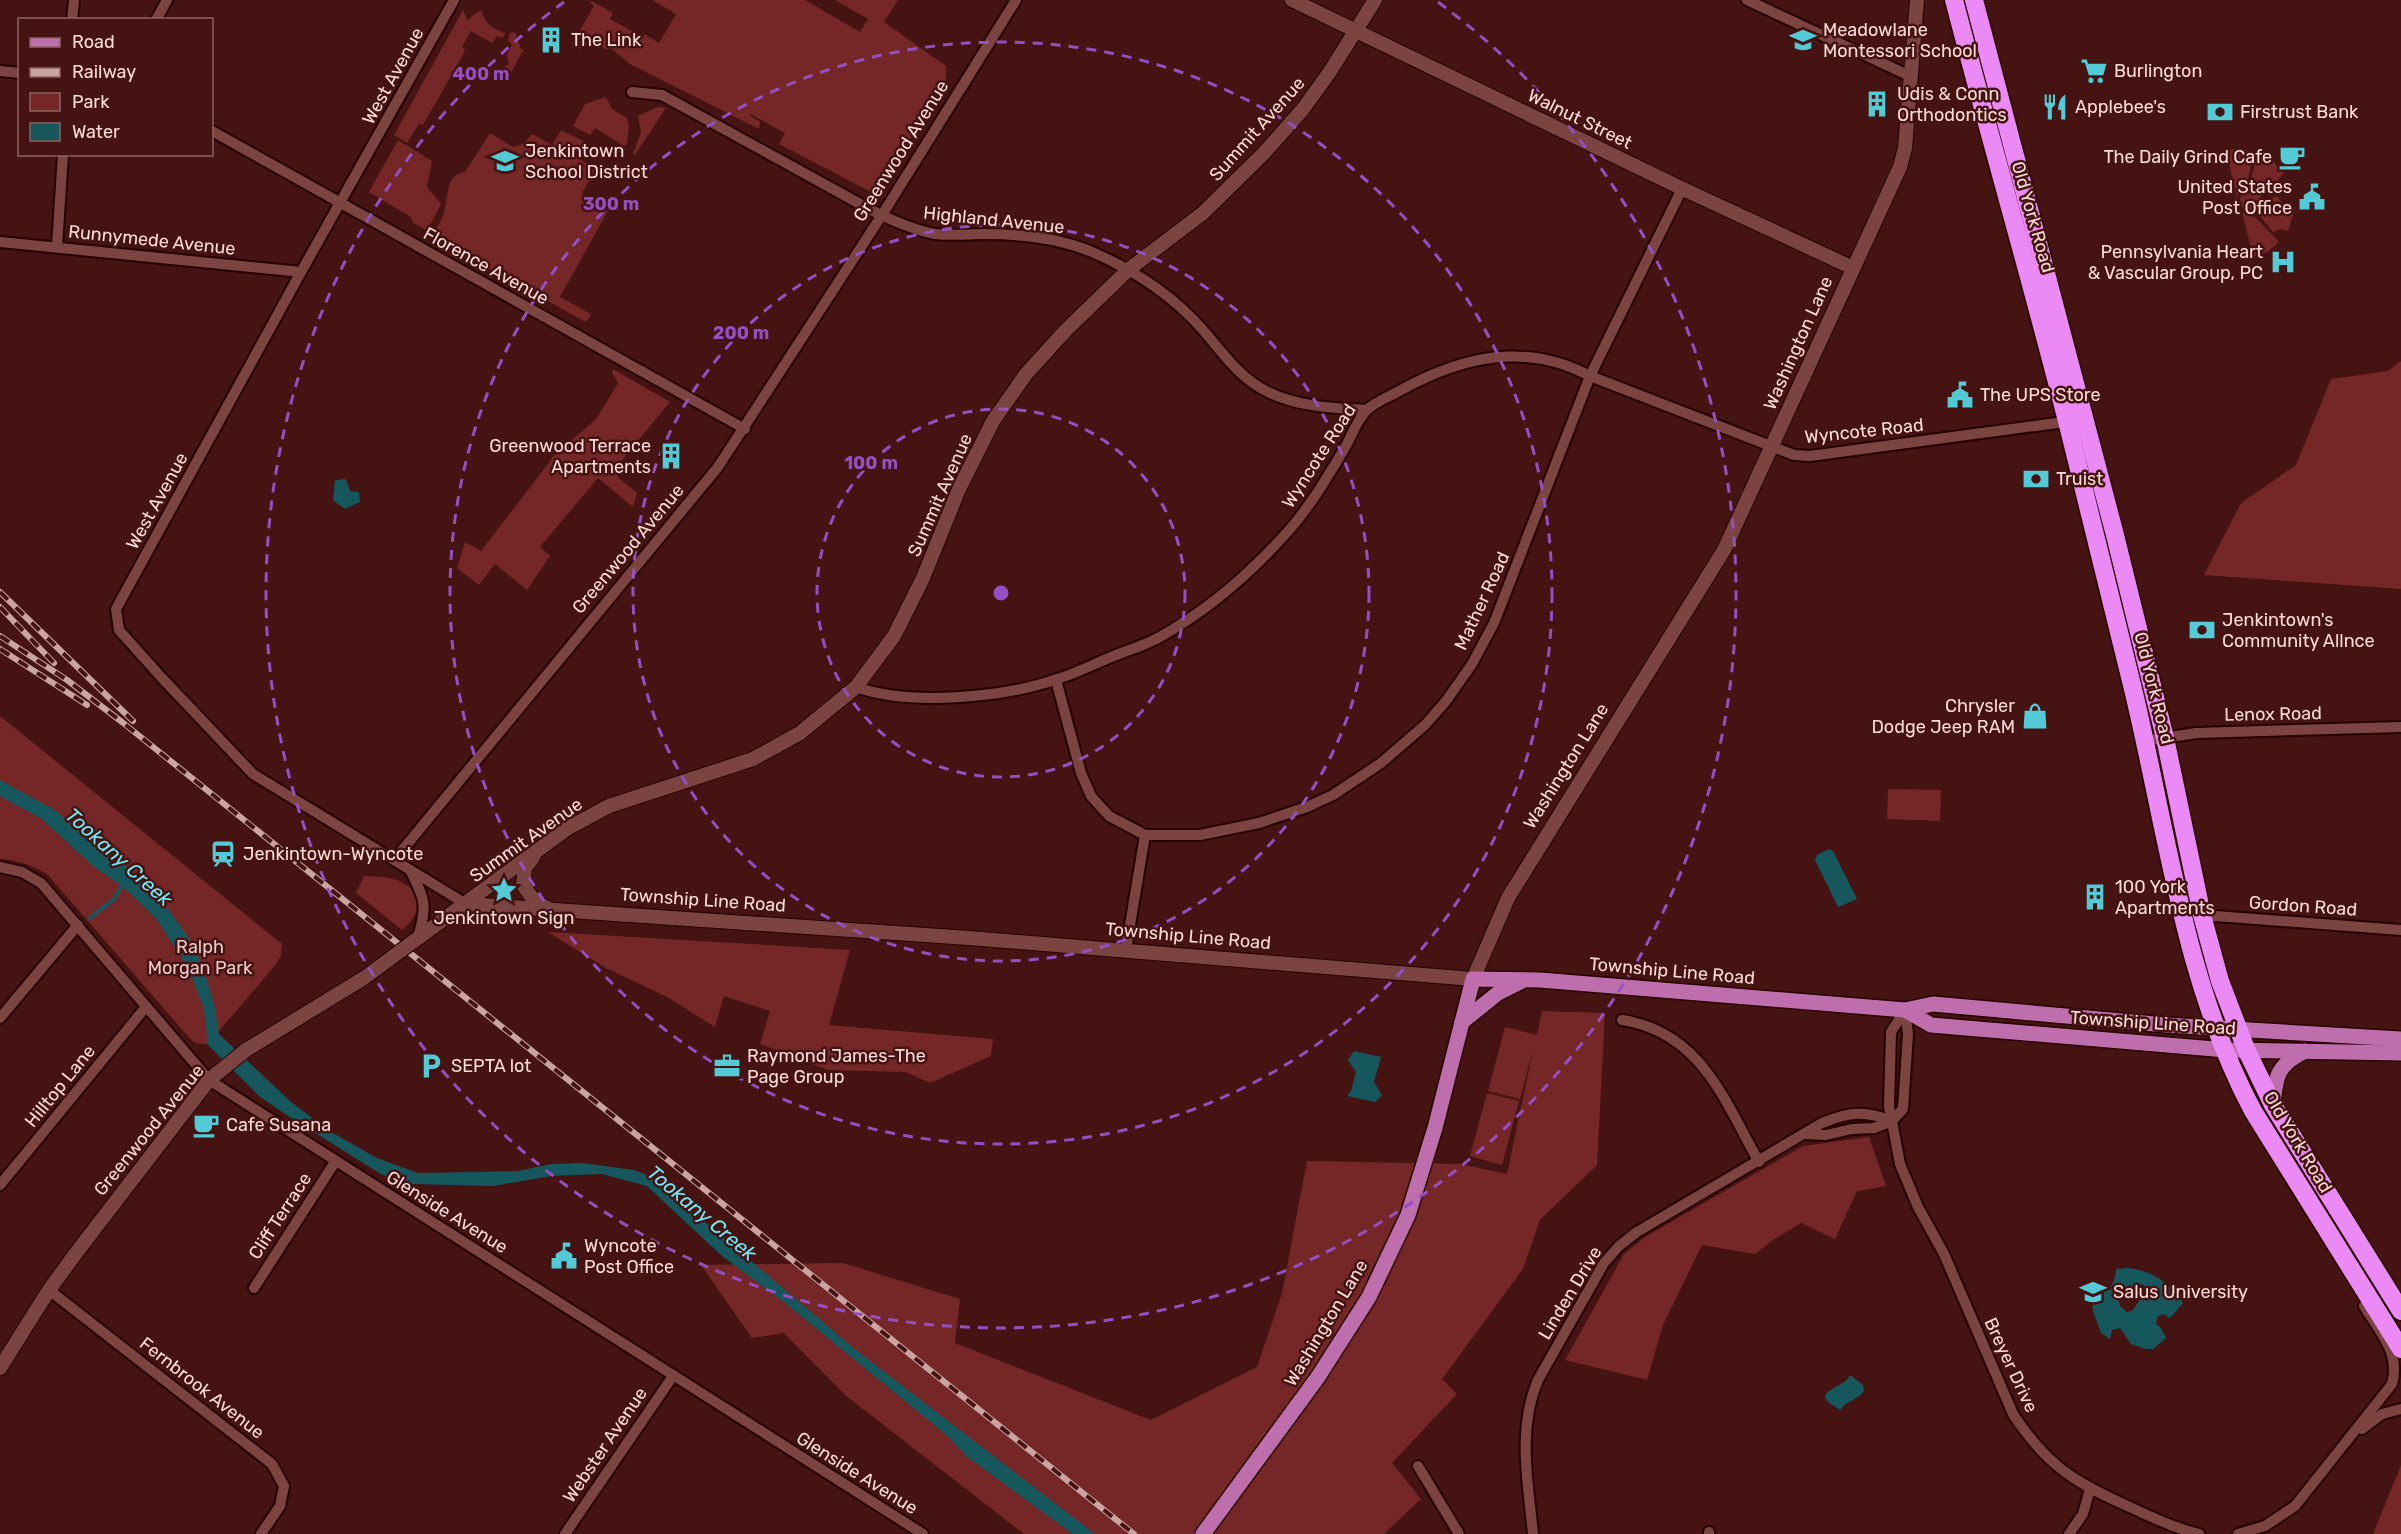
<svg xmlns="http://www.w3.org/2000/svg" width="2401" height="1534" font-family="Rubik,sans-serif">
  <rect width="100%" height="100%" fill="#441312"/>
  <!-- green -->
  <g fill="#742726">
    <path d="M652 0H805L860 32 868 19 835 0H898L884 22 946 66V83L878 190 871 192 779 144 785 133 750 114 749 115 760 122 759 129 630 64 612 49H605L588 39 581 49 572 44 594 6 590 3 592 1 613 13 610 19 643 37 645 34 659 43 676 14Z"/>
    <path d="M463 10 468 21 473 15 481 10C485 24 493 30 506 33L502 38 497 36 492 43 471 31 462 47 465 49 462 57 423 125 419 124 407 143 394 135Z"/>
    <path d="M515 32 521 49H524L509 76 499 71 509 64 507 55 512 44 508 41 510 33Z"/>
    <path d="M606 97 611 108 627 118 629 126 627 144 624 146 595 128 590 135 573 126 585 104Z"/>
    <path d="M658 107 666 108 635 155 633 154 641 132 638 116Z"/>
    <path d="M561 130 587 143 578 158 596 169 582 193 609 209 560 297 591 314 586 322 431 237C435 230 440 223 443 216 449 200 444 174 465 172L490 133 513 147 523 144 532 134 552 145Z"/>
    <path d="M398 140 432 161 427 187 441 204 427 231 412 222 411 217 369 192Z"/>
    <path d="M2237 149 2254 151 2247 184 2239 190 2237 198 2226 150Z"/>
    <path d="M2268 156 2284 173 2278 180 2276 191 2262 194 2257 187 2250 184 2255 163Z"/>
    <circle cx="2251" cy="201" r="11"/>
    <path d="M2277 196 2283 204 2293 208 2294 212 2288 231 2280 229 2273 232 2259 215 2264 207 2263 200Z"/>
    <path d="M2242 212 2255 217 2279 242 2269 251 2253 257Z"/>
    <path d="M2401 361V589L2204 575 2241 503 2296 465 2331 379 2388 371Z"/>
    <path d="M613 369 670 402 613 471 622 481 637 493 633 507 598 478 540 547 550 556 527 590 495 564 479 585 457 568 465 542 481 551 554 456 596 419 618 383 612 373Z"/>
    <path d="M0 716 282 944 281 956 273 968 207 1045 195 1043 185 1033 48 875C32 864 19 861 0 859Z"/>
    <path d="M1888 789 1941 790 1940 821 1887 819Z"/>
    <path d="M364 876C376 877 392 876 403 883 425 895 419 918 402 930L356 893Z"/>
    <path d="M548 932 850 950 829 1025 993 1039 991 1056 930 1083 906 1072 828 1070 760 1044 770 1011 724 996 715 1027 667 997 606 968Z"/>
    <path d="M1542 1011 1605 1013 1597 1165 1540 1220 1523 1269 1442 1379 1457 1394 1392 1463 1421 1499 1384 1534H1024L845 1395 784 1333 752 1338 701 1265 843 1263 960 1299 955 1343 1151 1420 1257 1367 1282 1293 1307 1161 1461 1164 1507 1174 1533 1050 1520 1099 1488 1091 1505 1027 1537 1035Z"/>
    <path d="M1487 1093 1519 1101 1502 1165 1470 1156Z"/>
    <path d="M1869 1137 1886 1186 1857 1191 1835 1239 1801 1223 1773 1240 1755 1254 1702 1245 1663 1325 1647 1380 1565 1360 1624 1254 1645 1237 1803 1146Z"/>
    <path d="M2401 1465V1534H2373Z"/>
  </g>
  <!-- water -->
  <g fill="#15575d" fill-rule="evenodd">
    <path d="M346 479 350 491 359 492 360 502 345 509 333 500 335 480Z"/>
    <path d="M0 780 53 809 114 855 163 902 189 938 203 966 215 1008 219 1034 291 1102 331 1132 377 1158 418 1173 518 1171 551 1164 583 1163 634 1170 652 1177 856 1350 1095 1534H1073L966 1456 949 1437 784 1302 722 1256 647 1186 602 1174 551 1176 493 1186 413 1184 392 1180 373 1169 288 1116 259 1096 208 1045 204 1009 189 969 156 918 122 886 93 866 42 819 0 796Z"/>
    <path d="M1829 849 1833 851 1857 899 1838 907 1815 860 1817 855Z"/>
    <path d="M1354 1051 1381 1057 1374 1082 1382 1095 1375 1102 1347 1096 1351 1091 1356 1072 1348 1060Z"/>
    <path d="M2128 1268C2151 1270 2172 1284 2183 1303L2170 1318 2163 1314 2157 1317 2156 1324 2161 1328 2166 1338 2153 1349H2145L2131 1344 2120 1328 2112 1330 2110 1339 2101 1333 2093 1311 2091 1294C2108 1290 2115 1288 2116 1269ZM2138 1284 2144 1285V1293L2133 1310 2127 1312 2120 1306 2118 1296 2123 1289Z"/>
    <path d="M1850 1375 1863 1385 1864 1391C1858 1400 1847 1400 1840 1410L1828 1402 1825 1397 1827 1392 1846 1381Z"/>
  </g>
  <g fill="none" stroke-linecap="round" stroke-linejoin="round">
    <!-- stream -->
    <path stroke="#15575d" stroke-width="4" d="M90 918 114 899 124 882"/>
    <!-- street casing -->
    <g stroke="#270001" stroke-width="14">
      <g id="street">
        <path d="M454 0 301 272 116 609 119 630 161 677 253 774 466 904"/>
        <path d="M1747 0 1912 77"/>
        <path d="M72 20 74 0"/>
        <path d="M156 20 167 0"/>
        <path d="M0 71 20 73"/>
        <path d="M632 92 662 95 871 210C891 220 913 230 935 234 951 236 969 234 985 234 1021 234 1059 238 1092 252 1134 270 1173 296 1203 330 1224 354 1239 378 1268 392 1299 407 1333 408 1366 410"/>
        <path d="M212 131 745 429"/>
        <path d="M0 242 301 272"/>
        <path d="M57 246 63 154"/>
        <path d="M1056 680 1081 773 1091 796 1109 816 1145 835H1200L1259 823 1307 807 1333 795 1381 763 1425 725 1446 701 1472 664 1494 623 1590 376 1682 189"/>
        <path d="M856 687C909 706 1003 698 1057 679 1077 673 1096 663 1116 655 1129 650 1145 645 1158 638 1207 611 1253 571 1290 529 1312 504 1329 474 1346 446 1352 435 1357 420 1366 411 1374 402 1391 396 1401 390 1463 356 1525 342 1590 376L1794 455 1810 456 2072 421"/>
        <path d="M2145 741 2196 733 2401 727"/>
        <path d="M395 859 718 467 882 215 1016 0"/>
        <path d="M0 867 22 872 41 883 209 1080 923 1534"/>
        <path d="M410 870C426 901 427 905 418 938"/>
        <path d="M2202 915 2401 930"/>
        <path d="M1126 949 1145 835"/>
        <path d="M1905 1010 1891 1032 1889 1106 1900 1164 1918 1207 1944 1254 2013 1414C2048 1468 2078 1484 2134 1509 2155 1519 2177 1529 2199 1534"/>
        <path d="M0 1018 78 925"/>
        <path d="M1622 1020C1701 1032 1724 1100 1759 1162"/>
        <path d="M1805 1134 1826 1135 1852 1129 1874 1128 1892 1121 1903 1109 1908 1034 1905 1010"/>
        <path d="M0 1185 145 1008"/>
        <path d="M254 1288 335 1162"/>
        <path d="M49 1290 272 1464 284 1486 280 1506 261 1534"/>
        <path d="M2362 1429 2382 1414 2401 1409"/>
        <path d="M1418 1466 1459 1534"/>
        <path d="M1709 1532V1534"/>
        <path d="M565 1534 673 1376"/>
        <path d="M1533 1534C1528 1482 1517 1429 1538 1380L1604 1263 1619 1246 1637 1232 1822 1123C1849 1112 1865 1110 1892 1121"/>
        <path d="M2069 1534 2083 1514 2090 1489"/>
        <path d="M2238 1534 2265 1526 2295 1506 2392 1384C2401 1353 2379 1331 2364 1306"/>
      </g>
    </g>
    <!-- secondary casing -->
    <g stroke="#270001" stroke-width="16">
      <g id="secondary">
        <path d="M1292 0 1681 188 1853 268"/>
        <path d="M533 858 525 868 523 885 535 902 547 908"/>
        <path d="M466 904 969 938 1473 979 1508 898 1724 550 1900 167 1905 148 1917 0"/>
        <path d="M418 938 568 828 609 806 753 759 800 733 856 687 894 636 923 578 959 489 993 421 1026 374 1066 330 1128 270 1203 213 1264 153 1303 109 1329 73 1375 0"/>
        <path d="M0 1368 49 1290 76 1253 209 1080 246 1050 364 978"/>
      </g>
    </g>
    <!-- primary casing -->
    <g stroke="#270001" stroke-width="18">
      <g id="primary">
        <path d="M1905 1010 1931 1025 2226 1050 2401 1053"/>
        <path d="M1462 1022 1498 993 1520 982"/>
        <path d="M2273 1105C2276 1075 2277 1065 2305 1051"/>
        <path d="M1203 1534 1318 1377 1369 1297 1408 1215 1435 1128 1473 979 1540 980 1905 1010 1933 1004 2166 1025 2401 1039"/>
      </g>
    </g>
    <!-- highway casing -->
    <g stroke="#270001" stroke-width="21">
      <g id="highway">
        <path d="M1954 0C1991 142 2032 283 2068 425 2090 513 2111 601 2133 689 2167 830 2184 982 2253 1111L2401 1349"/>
        <path d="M1974 0 2115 535 2165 738 2202 915 2220 981 2246 1049 2273 1105 2401 1311"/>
      </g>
    </g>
    <!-- street -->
    <use href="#street" stroke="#7b4441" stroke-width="10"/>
    <!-- secondary -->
    <use href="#secondary" stroke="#7b4441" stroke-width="14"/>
    <!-- primary -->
    <use href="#primary" stroke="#bf6ead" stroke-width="15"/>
    <!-- highway -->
    <use href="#highway" stroke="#ec8af5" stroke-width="18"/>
    <!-- rail casing -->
    <g stroke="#caa4a1" stroke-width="6">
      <g id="rail">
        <path d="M0 592 133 721"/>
        <path d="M0 607 54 663"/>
        <path d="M0 636 67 680 122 722 1134 1534"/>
        <path d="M0 649 87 705"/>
      </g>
    </g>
    <!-- rail -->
    <use href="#rail" stroke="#441312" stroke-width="4" stroke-dasharray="11" stroke-linecap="butt"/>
    <!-- secondary-bridge casing -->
    <g stroke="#270001" stroke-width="16" stroke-linecap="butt">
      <path id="secondary-bridge" d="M364 978 418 938"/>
    </g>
    <!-- secondary-bridge -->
    <use href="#secondary-bridge" stroke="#7b4441" stroke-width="14"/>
  </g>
  <!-- distance rings -->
  <g fill="none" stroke="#954fc4" stroke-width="3" stroke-dasharray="10 8">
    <circle cx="1001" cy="593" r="184"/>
    <circle cx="1001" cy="593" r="368"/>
    <circle cx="1001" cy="593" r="551"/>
    <path d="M1438 2A735 735 0 1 1 564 2"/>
  </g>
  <!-- icons -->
  <defs>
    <g id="building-bare" transform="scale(2.07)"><path d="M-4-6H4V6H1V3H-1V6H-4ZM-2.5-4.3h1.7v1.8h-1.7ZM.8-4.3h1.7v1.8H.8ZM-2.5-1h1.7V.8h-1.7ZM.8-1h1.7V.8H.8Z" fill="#52cbd7" stroke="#441312" stroke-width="2.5" paint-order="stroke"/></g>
    <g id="school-bare" transform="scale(2.07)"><path d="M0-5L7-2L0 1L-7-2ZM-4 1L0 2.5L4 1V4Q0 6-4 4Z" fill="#52cbd7" stroke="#441312" stroke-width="2.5" paint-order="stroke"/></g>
    <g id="supermarket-bare" transform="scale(2.07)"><path d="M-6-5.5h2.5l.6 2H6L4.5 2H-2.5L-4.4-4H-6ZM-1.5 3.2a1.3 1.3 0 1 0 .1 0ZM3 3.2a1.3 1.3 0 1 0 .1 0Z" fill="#52cbd7" stroke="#441312" stroke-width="2.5" paint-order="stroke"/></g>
    <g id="restaurant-bare" transform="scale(2.07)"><path d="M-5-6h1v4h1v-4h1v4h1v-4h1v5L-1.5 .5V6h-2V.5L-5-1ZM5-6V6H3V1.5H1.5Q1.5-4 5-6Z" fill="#52cbd7" stroke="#441312" stroke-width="2.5" paint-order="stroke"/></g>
    <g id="bank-bare" transform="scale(2.07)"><path d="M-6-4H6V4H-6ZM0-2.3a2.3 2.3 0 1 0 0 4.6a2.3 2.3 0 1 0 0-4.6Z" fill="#52cbd7" stroke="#441312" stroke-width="2.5" paint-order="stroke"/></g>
    <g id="cafe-bare" transform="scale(2.07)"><path d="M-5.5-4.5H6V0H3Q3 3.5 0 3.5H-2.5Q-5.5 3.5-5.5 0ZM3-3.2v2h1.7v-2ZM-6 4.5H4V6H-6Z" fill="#52cbd7" stroke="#441312" stroke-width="2.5" paint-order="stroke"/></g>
    <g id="civic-bare" transform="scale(2.07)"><path d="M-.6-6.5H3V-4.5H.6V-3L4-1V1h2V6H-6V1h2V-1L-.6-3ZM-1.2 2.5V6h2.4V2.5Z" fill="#52cbd7" stroke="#441312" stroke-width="2.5" paint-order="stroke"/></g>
    <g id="hospital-bare" transform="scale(2.07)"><path d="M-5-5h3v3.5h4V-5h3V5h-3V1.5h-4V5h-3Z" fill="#52cbd7" stroke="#441312" stroke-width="2.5" paint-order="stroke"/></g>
    <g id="shop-bare" transform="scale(2.07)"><path d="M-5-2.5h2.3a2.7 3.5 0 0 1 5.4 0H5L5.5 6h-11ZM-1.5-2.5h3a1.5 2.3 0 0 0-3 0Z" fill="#52cbd7" stroke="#441312" stroke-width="2.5" paint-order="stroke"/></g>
    <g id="station-bare" transform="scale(2.07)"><path d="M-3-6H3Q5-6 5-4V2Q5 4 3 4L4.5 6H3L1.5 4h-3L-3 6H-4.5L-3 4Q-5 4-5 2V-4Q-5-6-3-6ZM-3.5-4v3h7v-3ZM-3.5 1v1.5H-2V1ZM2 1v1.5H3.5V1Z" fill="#52cbd7" stroke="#441312" stroke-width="2.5" paint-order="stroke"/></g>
    <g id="sight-bare" transform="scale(2.07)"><path d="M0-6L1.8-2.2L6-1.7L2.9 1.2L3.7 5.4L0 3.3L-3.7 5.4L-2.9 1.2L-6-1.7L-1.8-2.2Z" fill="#52cbd7" stroke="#441312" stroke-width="2.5" paint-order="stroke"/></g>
    <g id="parking-bare" transform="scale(2.07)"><path d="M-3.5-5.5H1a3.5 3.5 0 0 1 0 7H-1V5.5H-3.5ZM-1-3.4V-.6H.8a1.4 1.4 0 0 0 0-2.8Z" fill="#52cbd7" stroke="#441312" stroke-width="2.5" paint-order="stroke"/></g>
    <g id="office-bare" transform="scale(2.07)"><path d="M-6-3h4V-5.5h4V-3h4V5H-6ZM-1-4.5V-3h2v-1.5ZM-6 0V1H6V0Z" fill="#52cbd7" stroke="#441312" stroke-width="2.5" paint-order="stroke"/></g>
    <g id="university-bare" transform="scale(2.07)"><path d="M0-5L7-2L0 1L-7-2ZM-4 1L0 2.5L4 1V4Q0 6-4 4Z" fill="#52cbd7" stroke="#441312" stroke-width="2.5" paint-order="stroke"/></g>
  </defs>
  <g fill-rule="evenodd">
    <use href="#building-bare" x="551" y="40"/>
    <use href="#school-bare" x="1803" y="40"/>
    <use href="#supermarket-bare" x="2094" y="71"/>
    <use href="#building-bare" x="1877" y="104"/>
    <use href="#restaurant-bare" x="2055" y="107"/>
    <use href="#bank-bare" x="2220" y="112"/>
    <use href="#cafe-bare" x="2292" y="157"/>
    <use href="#school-bare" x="505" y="161"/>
    <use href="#civic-bare" x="2312" y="197"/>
    <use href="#hospital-bare" x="2283" y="262"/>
    <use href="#civic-bare" x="1960" y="395"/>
    <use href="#building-bare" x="671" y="456"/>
    <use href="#bank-bare" x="2036" y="479"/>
    <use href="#bank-bare" x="2202" y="630"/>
    <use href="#shop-bare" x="2035" y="716"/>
    <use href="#station-bare" x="223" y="854"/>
    <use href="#sight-bare" x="504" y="890"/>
    <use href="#building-bare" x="2095" y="897"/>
    <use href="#parking-bare" x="431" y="1066"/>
    <use href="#office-bare" x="727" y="1066"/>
    <use href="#cafe-bare" x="206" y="1125"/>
    <use href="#civic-bare" x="564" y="1256"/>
    <use href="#university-bare" x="2093" y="1292"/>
  </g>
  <g text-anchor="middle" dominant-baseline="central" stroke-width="5" stroke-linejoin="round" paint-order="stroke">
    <!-- poi labels -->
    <g font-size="18" fill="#fcdad7" stroke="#441312" text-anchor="start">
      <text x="1823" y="30">Meadowlane<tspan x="1823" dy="21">Montessori School</tspan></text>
      <text x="571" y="40">The Link</text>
      <text x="2114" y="71">Burlington</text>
      <text x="1897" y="94">Udis &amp; Conn<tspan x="1897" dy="21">Orthodontics</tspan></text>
      <text x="2075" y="107">Applebee's</text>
      <text x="2240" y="112">Firstrust Bank</text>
      <text x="525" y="151">Jenkintown<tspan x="525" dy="21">School District</tspan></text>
      <text x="2272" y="157" text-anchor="end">The Daily Grind Cafe</text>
      <text x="2292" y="187" text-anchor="end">United States<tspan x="2292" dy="21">Post Office</tspan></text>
      <text x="2263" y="252" text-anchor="end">Pennsylvania Heart<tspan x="2263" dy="21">&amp; Vascular Group, PC</tspan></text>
      <text x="1980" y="395">The UPS Store</text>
      <text x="651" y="446" text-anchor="end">Greenwood Terrace<tspan x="651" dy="21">Apartments</tspan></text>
      <text x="2056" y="479">Truist</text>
      <text x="2222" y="620">Jenkintown's<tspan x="2222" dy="21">Community Allnce</tspan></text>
      <text x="2015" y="706" text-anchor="end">Chrysler<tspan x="2015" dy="21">Dodge Jeep RAM</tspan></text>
      <text x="243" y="854">Jenkintown-Wyncote</text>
      <text x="2115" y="887">100 York<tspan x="2115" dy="21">Apartments</tspan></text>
      <text x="504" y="918" text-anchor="middle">Jenkintown Sign</text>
      <text x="747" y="1056">Raymond James-The<tspan x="747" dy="21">Page Group</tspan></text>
      <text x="451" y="1066">SEPTA lot</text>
      <text x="226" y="1125">Cafe Susana</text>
      <text x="584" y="1246">Wyncote<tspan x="584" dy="21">Post Office</tspan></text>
      <text x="2113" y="1292">Salus University</text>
    </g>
    <!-- street labels -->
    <g font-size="18" fill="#fcdad7" stroke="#441312">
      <text transform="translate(393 76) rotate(-61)">West Avenue</text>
      <text transform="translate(1580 119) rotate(26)">Walnut Street</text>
      <text transform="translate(1257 129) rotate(-48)">Summit Avenue</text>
      <text transform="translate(901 151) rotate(-58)">Greenwood Avenue</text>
      <text transform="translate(2033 217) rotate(74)">Old York Road</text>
      <text transform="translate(994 220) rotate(6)">Highland Avenue</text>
      <text transform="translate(152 240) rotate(6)">Runnymede Avenue</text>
      <text transform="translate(486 266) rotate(29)">Florence Avenue</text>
      <text transform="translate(1798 343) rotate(-66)">Washington Lane</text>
      <text transform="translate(1864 431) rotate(-6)">Wyncote Road</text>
      <text transform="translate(1319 456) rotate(-57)">Wyncote Road</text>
      <text transform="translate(940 495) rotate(-66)">Summit Avenue</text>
      <text transform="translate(157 501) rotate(-61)">West Avenue</text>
      <text transform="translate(628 549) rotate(-50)">Greenwood Avenue</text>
      <text transform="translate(1482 601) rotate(-65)">Mather Road</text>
      <text transform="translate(2154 688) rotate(76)">Old York Road</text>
      <text transform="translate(2273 714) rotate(-1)">Lenox Road</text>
      <text transform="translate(1566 766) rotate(-58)">Washington Lane</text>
      <text transform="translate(526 840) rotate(-35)">Summit Avenue</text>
      <text transform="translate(703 900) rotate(4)">Township Line Road</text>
      <text transform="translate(2303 906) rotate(4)">Gordon Road</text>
      <text transform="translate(1188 936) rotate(5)">Township Line Road</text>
      <text transform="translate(1672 971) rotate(5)">Township Line Road</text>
      <text transform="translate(2153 1023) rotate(4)">Township Line Road</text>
      <text transform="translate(60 1086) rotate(-51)">Hilltop Lane</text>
      <text transform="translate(149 1130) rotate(-51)">Greenwood Avenue</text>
      <text transform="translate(2298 1142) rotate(59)">Old York Road</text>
      <text transform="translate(447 1212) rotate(32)">Glenside Avenue</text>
      <text transform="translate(280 1216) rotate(-57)">Cliff Terrace</text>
      <text transform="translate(1570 1293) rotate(-59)">Linden Drive</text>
      <text transform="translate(1326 1323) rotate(-59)">Washington Lane</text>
      <text transform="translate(2011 1365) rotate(65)">Breyer Drive</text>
      <text transform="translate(202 1388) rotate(38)">Fernbrook Avenue</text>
      <text transform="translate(605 1445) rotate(-56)">Webster Avenue</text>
      <text transform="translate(857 1473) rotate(32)">Glenside Avenue</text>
    </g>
    <!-- park labels -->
    <g font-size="18" fill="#ebc9c6" stroke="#441312">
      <text x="200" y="947">Ralph<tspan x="200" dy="21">Morgan Park</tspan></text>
    </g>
    <!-- water labels -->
    <g font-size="20" font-style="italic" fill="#6cecf8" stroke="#441312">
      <text transform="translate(119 857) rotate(42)">Tookany Creek</text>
      <text transform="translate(702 1213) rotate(40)">Tookany Creek</text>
    </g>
  </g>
  <circle cx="1001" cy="593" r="9" fill="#954fc4" stroke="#441312" stroke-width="3"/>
  <g font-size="18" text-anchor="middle" font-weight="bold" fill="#954fc4" stroke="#441312" stroke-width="5" stroke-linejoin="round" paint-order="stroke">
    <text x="481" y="80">400 m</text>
    <text x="611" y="210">300 m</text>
    <text x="741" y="339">200 m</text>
    <text x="871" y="469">100 m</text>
  </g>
  <!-- legend -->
  <rect x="18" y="18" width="195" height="138" fill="#441312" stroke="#8e6361" stroke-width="1.5"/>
  <rect x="30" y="38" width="30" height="9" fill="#bf6ead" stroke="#8e6361" stroke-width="1.5"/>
  <text x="72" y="48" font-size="18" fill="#fcdad7">Road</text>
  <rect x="30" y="68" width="30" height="9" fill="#caa4a1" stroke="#8e6361" stroke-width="1.5"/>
  <text x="72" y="78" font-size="18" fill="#fcdad7">Railway</text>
  <rect x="30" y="93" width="30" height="18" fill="#742726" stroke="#8e6361" stroke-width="1.5"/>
  <text x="72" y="108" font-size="18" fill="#fcdad7">Park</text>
  <rect x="30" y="123" width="30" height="18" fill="#15575d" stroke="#8e6361" stroke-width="1.5"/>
  <text x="72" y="138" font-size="18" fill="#fcdad7">Water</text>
</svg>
